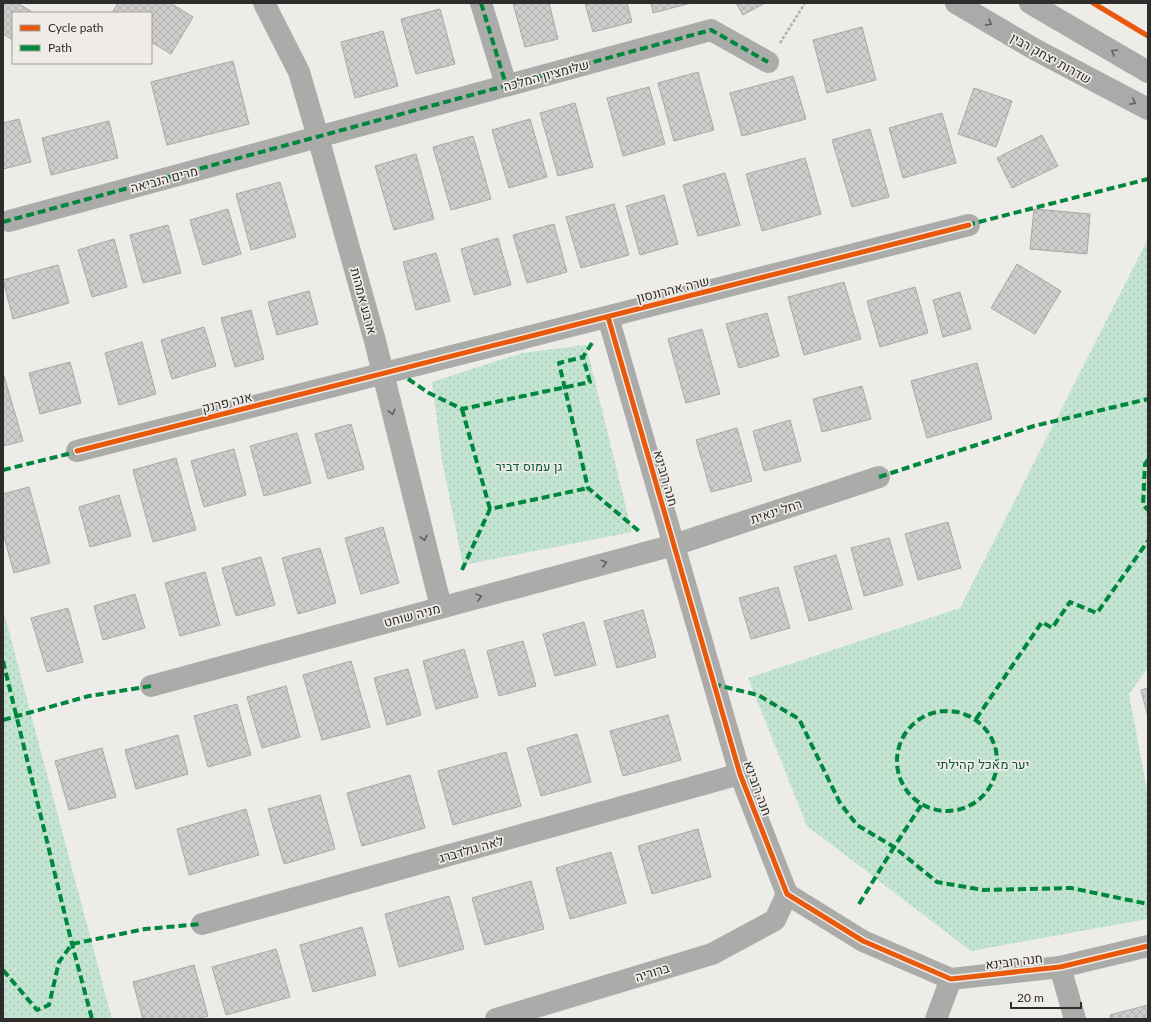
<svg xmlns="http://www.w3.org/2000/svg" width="1151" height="1022" font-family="Lato,Heebo,sans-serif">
  <defs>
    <pattern id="green-dots" width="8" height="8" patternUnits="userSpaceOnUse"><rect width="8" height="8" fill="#c2e4d1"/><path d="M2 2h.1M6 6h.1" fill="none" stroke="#a7c4b4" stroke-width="1.8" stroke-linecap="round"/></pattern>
    <pattern id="building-cross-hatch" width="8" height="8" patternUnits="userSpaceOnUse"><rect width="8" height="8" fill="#cfcdcb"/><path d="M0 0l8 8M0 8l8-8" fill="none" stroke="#b2b0ae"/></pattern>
  </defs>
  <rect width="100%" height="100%" fill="#eeece9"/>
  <!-- green -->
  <g fill="url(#green-dots)">
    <path d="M1148 239V668L1129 694 1148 795V919L971 951 807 826 748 678 960 608Z"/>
    <path d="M586 345 632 532 463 565 442 460 432 382 522 353Z"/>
    <path d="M3 609 112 1019H3Z"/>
  </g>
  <!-- building -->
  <g fill="url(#building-cross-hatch)" stroke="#aaa8a6">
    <path d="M3 3H17L31 11 30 13H13V40L3 34Z"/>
    <path d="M118 3H170L193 17 171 54 151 42V13H112Z"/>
    <path d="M513 3H549L558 39 525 47Z"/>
    <path d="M585 3H627L632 22 593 32Z"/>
    <path d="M651 3H691L653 13Z"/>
    <path d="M736 3H765L743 15Z"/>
    <path d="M440 9 455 64 416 74 401 19Z"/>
    <path d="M862 27 876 80 827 93 813 40Z"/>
    <path d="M383 31 398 86 355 98 341 42Z"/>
    <path d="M233 61 249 124 167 145 151 82Z"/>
    <path d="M698 72 714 130 674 141 658 83Z"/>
    <path d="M793 76 806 119 742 136 730 93Z"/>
    <path d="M649 87 665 144 623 156 607 98Z"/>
    <path d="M974 88 1012 101 996 147 958 134Z"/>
    <path d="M575 103 593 167 558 176 540 113Z"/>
    <path d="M942 113 956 163 903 178 889 128Z"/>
    <path d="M19 119 31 162 3 169V123Z"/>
    <path d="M530 119 547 177 509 188 492 130Z"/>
    <path d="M109 121 118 158 51 175 42 138Z"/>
    <path d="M870 129 889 197 852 207 832 140Z"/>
    <path d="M1042 135 1058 166 1012 188 997 158Z"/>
    <path d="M473 136 491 199 451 210 433 147Z"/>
    <path d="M416 154 434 219 394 230 375 166Z"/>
    <path d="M805 158 821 214 762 231 746 174Z"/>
    <path d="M725 173 740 225 698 236 683 185Z"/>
    <path d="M280 182 296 237 251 250 236 194Z"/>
    <path d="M664 195 678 244 640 255 626 206Z"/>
    <path d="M614 204 629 255 581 268 566 217Z"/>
    <path d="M228 209 241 254 203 265 190 220Z"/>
    <path d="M1034 209 1090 214 1087 254 1030 249Z"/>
    <path d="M554 224 567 272 527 283 513 235Z"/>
    <path d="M168 225 181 273 143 283 130 235Z"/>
    <path d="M498 238 511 285 474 295 461 249Z"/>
    <path d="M114 239 127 287 92 297 78 250Z"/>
    <path d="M436 253 450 301 416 310 403 262Z"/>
    <path d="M1017 264 1061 291 1035 334 991 308Z"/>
    <path d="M58 265 69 303 13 319 3 280Z"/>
    <path d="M844 282 861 339 804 355 788 297Z"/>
    <path d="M915 287 928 333 880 347 867 301Z"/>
    <path d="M309 291 318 324 277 335 268 302Z"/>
    <path d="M960 292 971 329 943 337 933 300Z"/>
    <path d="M251 310 264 359 235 367 221 318Z"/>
    <path d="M767 313 779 356 739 368 726 324Z"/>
    <path d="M204 327 216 366 172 379 161 340Z"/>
    <path d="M702 329 720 394 686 403 668 339Z"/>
    <path d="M142 342 156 394 119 405 105 353Z"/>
    <path d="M70 362 81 403 40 414 29 373Z"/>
    <path d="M977 363 992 419 927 438 911 381Z"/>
    <path d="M3 376H4L23 441 3 446Z"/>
    <path d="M862 386 871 419 822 432 813 399Z"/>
    <path d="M790 420 801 461 764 471 753 431Z"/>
    <path d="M351 424 364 469 328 479 315 434Z"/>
    <path d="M737 428 752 481 711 492 696 440Z"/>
    <path d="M297 433 311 483 264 496 250 446Z"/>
    <path d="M234 449 246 495 204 507 191 461Z"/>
    <path d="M176 458 196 530 153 542 133 470Z"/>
    <path d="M29 487 50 563 14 573 3 533V494Z"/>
    <path d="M119 495 131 536 90 547 79 507Z"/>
    <path d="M948 522 961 568 918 580 905 534Z"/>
    <path d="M383 527 399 583 361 594 345 538Z"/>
    <path d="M889 538 903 585 864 596 851 548Z"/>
    <path d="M320 548 336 603 298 614 282 558Z"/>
    <path d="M836 555 852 609 809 621 794 567Z"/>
    <path d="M261 557 275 605 236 616 222 568Z"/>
    <path d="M205 572 220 625 180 636 165 583Z"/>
    <path d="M778 587 790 628 751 639 739 598Z"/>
    <path d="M135 594 145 628 103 640 94 606Z"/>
    <path d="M68 608 83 662 47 672 31 618Z"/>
    <path d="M643 610 656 657 617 668 604 621Z"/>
    <path d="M584 622 596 665 555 676 543 634Z"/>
    <path d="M523 641 536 686 499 696 487 651Z"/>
    <path d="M464 649 478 697 436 709 423 661Z"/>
    <path d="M351 661 370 727 322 740 303 675Z"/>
    <path d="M408 669 421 715 387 725 374 678Z"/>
    <path d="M286 686 300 737 262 748 247 697Z"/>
    <path d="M1148 688V717L1141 690Z"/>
    <path d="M237 704 251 755 208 767 194 716Z"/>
    <path d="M668 715 681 760 623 776 610 731Z"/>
    <path d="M577 734 591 782 541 796 527 748Z"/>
    <path d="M178 735 188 774 136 789 125 750Z"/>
    <path d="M102 748 116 797 69 810 55 761Z"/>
    <path d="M506 752 521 806 453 825 438 771Z"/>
    <path d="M410 775 425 828 362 846 347 793Z"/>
    <path d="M320 795 335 849 284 864 268 809Z"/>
    <path d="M246 809 259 855 189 875 177 829Z"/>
    <path d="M698 829 711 877 652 894 638 846Z"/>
    <path d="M611 852 626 903 570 919 556 868Z"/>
    <path d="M531 881 544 929 485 945 472 898Z"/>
    <path d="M449 896 464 949 399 967 385 914Z"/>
    <path d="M362 927 376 975 313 992 300 945Z"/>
    <path d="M276 949 290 997 226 1015 212 967Z"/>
    <path d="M194 965 208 1016 196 1019H143L133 982Z"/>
    <path d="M1148 1005V1019H1111L1110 1015Z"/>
  </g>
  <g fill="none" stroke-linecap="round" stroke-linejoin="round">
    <!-- path -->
    <path stroke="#b1b0af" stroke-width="2.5" stroke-dasharray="3 2" stroke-linecap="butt" d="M780 43 805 3"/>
    <!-- street -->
    <g stroke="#ababaa" stroke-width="22">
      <path d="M264 3 299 72 318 137 375 341 441 607"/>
      <path d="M481 3 506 85"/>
      <path d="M9 221 711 30 768 62"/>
      <path d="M608 317 740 774 787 894 863 941 951 979 1060 967 1148 946"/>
      <path d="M77 451 969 225"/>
      <path d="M151 686 674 545 879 477"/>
      <path d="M202 924 740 774"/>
      <path d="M1060 967 1075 1019"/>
      <path d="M496 1019 712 954 775 920 787 894"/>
      <path d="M936 1019 951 979"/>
    </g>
    <!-- secondary -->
    <g stroke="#aaaaa9" stroke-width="22">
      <path d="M956 3 1036 50 1148 109"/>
      <path d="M1030 3 1148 72"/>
    </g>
    <!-- quiet -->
    <g stroke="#00873e" stroke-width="4" stroke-dasharray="8 4" stroke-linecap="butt">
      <path d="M481 3 506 85"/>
      <path d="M3 222 711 30 768 62"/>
      <path d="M967 225 1148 179"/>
      <path d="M592 343 583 357 559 363 588 488 640 532"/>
      <path d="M408 379 429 393 462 409 590 382 583 357"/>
      <path d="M462 409 490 509"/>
      <path d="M1148 460 1145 464 1143 505 1148 510"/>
      <path d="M3 470 80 451"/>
      <path d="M879 477 1034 426 1148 399"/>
      <path d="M462 570 490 509 588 488"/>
      <path d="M3 661 72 944 92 1019"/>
      <path d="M713 684 758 695 799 719 840 803 857 825 894 847 922 804"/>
      <circle cx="947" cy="761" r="50"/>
      <path d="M976 719 1042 622 1052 628 1070 602 1097 613 1148 541"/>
      <path d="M3 720 89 696 151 686"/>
      <path d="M859 904 894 847 937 882 983 890 1071 888 1148 904"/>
      <path d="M3 970 37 1010 49 1005 59 962 72 944 145 929 202 924"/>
    </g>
    <!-- cycleway casing -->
    <g stroke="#efece8" stroke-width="8">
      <g id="cycleway">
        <path d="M1093 3 1148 36"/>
        <path d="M608 317 740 774 787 894 863 941 951 979 1060 967 1148 946"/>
        <path d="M77 451 969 225"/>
      </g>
    </g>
    <!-- cycleway -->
    <use href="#cycleway" stroke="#e8590c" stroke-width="5"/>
  </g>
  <!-- one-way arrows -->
  <defs><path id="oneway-chevron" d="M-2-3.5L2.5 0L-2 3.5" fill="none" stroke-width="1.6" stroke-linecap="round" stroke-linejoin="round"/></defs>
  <g stroke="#605f5d">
    <use href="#oneway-chevron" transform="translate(989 23) rotate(30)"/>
    <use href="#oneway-chevron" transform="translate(1114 52) rotate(-150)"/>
    <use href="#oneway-chevron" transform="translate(1133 102) rotate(27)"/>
  </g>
  <g stroke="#605f5e">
    <use href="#oneway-chevron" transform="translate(392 412) rotate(76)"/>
    <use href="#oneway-chevron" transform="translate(424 538) rotate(76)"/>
    <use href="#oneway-chevron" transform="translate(604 563) rotate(-15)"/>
    <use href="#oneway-chevron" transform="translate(479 597) rotate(-15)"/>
  </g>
  <g text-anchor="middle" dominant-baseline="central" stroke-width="3.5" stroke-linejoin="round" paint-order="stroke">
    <!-- street labels -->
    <g font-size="13" fill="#2e2d2b" stroke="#efece8">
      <text transform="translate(1051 58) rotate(29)">שדרות יצחק רבין</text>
      <text transform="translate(546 75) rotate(-15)">שלומציון המלכה</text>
      <text transform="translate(164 179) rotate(-15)">מרים הנביאה</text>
      <text transform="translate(673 289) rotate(-14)">שרה אהרונסון</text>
      <text transform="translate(364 301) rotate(75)">ארבע אמהות</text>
      <text transform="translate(227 402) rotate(-14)">אנה פרנק</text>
      <text transform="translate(666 478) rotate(74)">חנה רובינא</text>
      <text transform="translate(776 511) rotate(-18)">רחל ינאית</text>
      <text transform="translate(412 615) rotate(-15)">מניה שוחט</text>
      <text transform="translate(758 788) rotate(70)">חנה רובינא</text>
      <text transform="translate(471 849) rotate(-16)">לאה גולדברג</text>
      <text transform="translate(1014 961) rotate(-7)">חנה רובינא</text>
      <text transform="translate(652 972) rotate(-17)">ברוריה</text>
    </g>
    <!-- park labels -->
    <g font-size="13" fill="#0b583c" stroke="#efece8">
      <text x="529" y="466">גן עמוס דביר</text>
      <text x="983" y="764">יער מאכל קהילתי</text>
    </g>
  </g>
  <!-- border -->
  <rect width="1151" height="1022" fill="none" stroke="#2e2d2b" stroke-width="8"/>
  <!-- legend -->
  <rect x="12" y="12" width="140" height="52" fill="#efece8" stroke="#a2a09c"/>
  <rect x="20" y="25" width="20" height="6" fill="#e8590c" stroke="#a2a09c"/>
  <text x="48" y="32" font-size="12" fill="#2e2d2b">Cycle path</text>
  <rect x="20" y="45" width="20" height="6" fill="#00873e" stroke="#a2a09c"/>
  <text x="48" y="52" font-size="12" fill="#2e2d2b">Path</text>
  <!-- scale -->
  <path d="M1011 1002v6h70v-6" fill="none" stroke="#2e2d2b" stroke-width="2"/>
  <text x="1017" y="1002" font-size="12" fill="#2e2d2b" stroke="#efece8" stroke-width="3" paint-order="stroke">20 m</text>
</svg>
